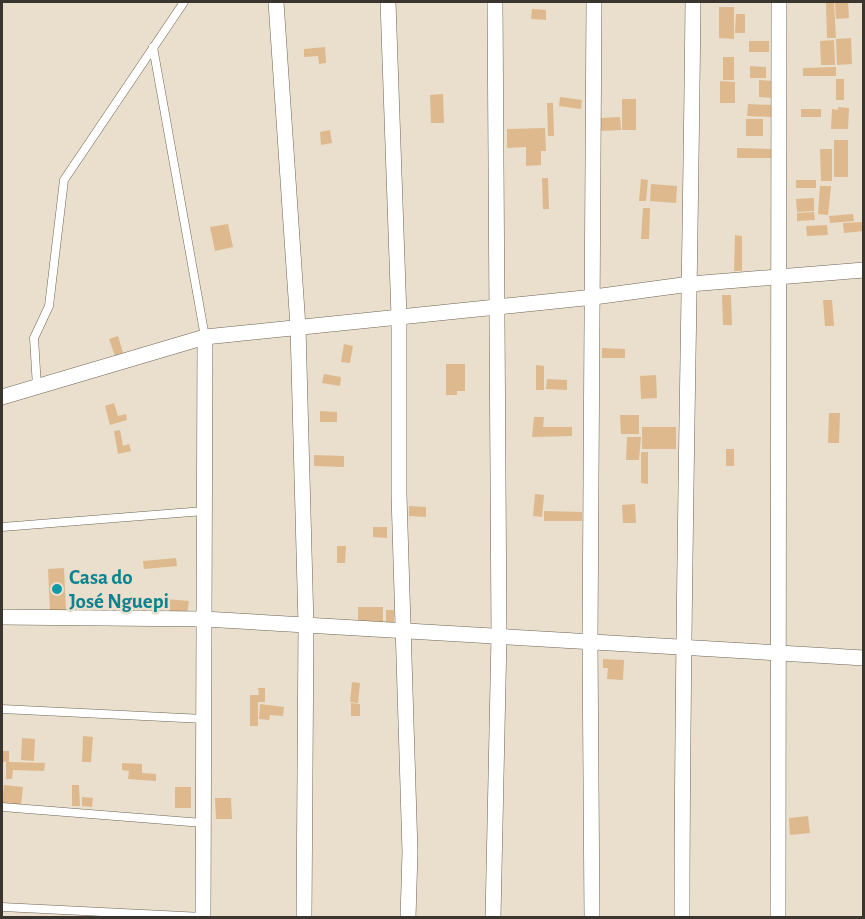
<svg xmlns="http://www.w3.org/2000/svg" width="865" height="919" font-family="'Alegreya Sans',sans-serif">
  <rect width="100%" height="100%" fill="#e9dfcc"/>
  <!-- building -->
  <g fill="#deb98d">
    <path d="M835 2H848L849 18 836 19Z"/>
    <path d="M826 3H834L836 38H827Z"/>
    <path d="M719 7H734V39L719 38Z"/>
    <path d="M532 9 546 10V20L531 19Z"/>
    <path d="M736 14H745V33H735Z"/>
    <path d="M851 38 852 64 837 65 836 39Z"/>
    <path d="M834 40 835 65H821L820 41Z"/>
    <rect x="749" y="41" width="20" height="11"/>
    <path d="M325 47 326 63 319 64 318 56 304 57V49Z"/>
    <rect x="723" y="57" width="11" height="23"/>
    <path d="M750 66 766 67V78H750Z"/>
    <path d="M836 67V76H803V68Z"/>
    <rect x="836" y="79" width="8" height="21"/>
    <path d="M759 80 775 81 774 98 759 97Z"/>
    <path d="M720 81 735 82V103H720Z"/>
    <path d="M443 94 444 123H431L430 95Z"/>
    <path d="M560 97 582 100 581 109 559 106Z"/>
    <rect x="622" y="99" width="14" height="31"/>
    <path d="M547 103H553L554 136H548Z"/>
    <path d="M748 104 772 105V117L747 116Z"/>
    <path d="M838 107 849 108 848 129H831L832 109 838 110Z"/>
    <rect x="801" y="109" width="20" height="8"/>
    <path d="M620 117 621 130 601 131 600 118Z"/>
    <rect x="746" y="119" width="17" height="17"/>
    <path d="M545 128 546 151H541V165L526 166V147L507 148V129Z"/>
    <path d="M330 130 332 143 321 145 320 132Z"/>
    <rect x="834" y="140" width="14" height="37"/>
    <path d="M737 148 772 149V158H737Z"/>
    <path d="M820 149H832V181H821Z"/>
    <path d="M542 178H548L549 209H543Z"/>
    <path d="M641 179 648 180 646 201H639Z"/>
    <rect x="796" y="180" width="20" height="8"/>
    <path d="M651 184 677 186 676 203 650 201Z"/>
    <path d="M820 186H831L828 215 818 214Z"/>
    <path d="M814 198V211L797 212 796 199Z"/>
    <path d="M643 208H650L649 239H641Z"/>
    <path d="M814 212 815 220 797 221V213Z"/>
    <path d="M853 214 854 221 830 223 829 216Z"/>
    <path d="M864 222V231L844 233 843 223Z"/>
    <path d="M228 224 233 247 215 251 210 227Z"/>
    <path d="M827 225 828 235 807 236 806 226Z"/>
    <path d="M735 235 742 236V271H734Z"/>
    <path d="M722 295H731L732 325H723Z"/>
    <path d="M823 300H832L834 326H825Z"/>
    <path d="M118 336 124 356 116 359 109 339Z"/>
    <path d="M344 344 353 346 350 363 341 362Z"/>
    <path d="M602 348 625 349V358H602Z"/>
    <path d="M446 364H465V391H457V395H446Z"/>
    <path d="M536 365 544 366V390H536Z"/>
    <path d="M324 374 341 377 340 386 322 383Z"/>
    <path d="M656 375 657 398 641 399 640 376Z"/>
    <path d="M547 379 567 380V390L546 389Z"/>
    <path d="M114 403 118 416 126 414 127 420 110 425 105 406Z"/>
    <path d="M320 411 337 412V422H320Z"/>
    <path d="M829 413H840L839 443H828Z"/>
    <path d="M620 415H639V434H621Z"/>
    <path d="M534 417H544L543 427H572V436L532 437Z"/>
    <rect x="642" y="427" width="34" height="22"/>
    <path d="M120 430 123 446 129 444 131 451 118 454 114 431Z"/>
    <path d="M627 437H641L639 460H626Z"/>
    <rect x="726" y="449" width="8" height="17"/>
    <path d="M641 452H648V484L641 483Z"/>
    <path d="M314 455 344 456V467L314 466Z"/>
    <path d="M535 494 544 495 542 517 533 516Z"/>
    <path d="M635 504 636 523H623L622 505Z"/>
    <path d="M409 506 426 507V517L409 516Z"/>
    <path d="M544 511 582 512V521H544Z"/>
    <path d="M373 527H387V538L373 537Z"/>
    <path d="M337 546H346L345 563H337Z"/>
    <path d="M176 558 177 566 144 569 143 561Z"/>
    <path d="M64 568 66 610 50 611 48 569Z"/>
    <path d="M166 599 189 601 187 615 165 612Z"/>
    <rect x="358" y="607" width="25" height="16"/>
    <rect x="386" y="610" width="8" height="12"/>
    <path d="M603 659 624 660 623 680 607 679 608 668H603Z"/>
    <path d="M352 682 360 683 358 703 350 702Z"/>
    <path d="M258 688H265V702H258V726H250V695H259Z"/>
    <path d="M351 703 360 704V716H351Z"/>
    <path d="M260 704 284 707 283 716 270 715 269 720 259 719Z"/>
    <path d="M83 736 93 737 91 762H82Z"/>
    <path d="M22 738 35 739 34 761 21 760Z"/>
    <path d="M2 751H9V762L45 763 44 771 13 770 12 779H6V761L2 763Z"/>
    <path d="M122 763 142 764V773L156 774V781L128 779 129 771 122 770Z"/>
    <path d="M4 785 23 787 21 806 2 804Z"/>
    <path d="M72 785H79L80 806H72Z"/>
    <rect x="175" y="787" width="16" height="21"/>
    <path d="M82 797 93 798 92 807 82 806Z"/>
    <path d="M215 798H231L232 819H216Z"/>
    <path d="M808 816 810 833 790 835 789 818Z"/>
  </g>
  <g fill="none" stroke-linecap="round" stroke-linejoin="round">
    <!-- lane casing -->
    <g stroke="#6d6454" stroke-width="9">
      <g id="lane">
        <path d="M153 47 205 337"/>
        <path d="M37 387 34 338 49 306 64 180 184 2"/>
        <path d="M2 527 204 511"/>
        <path d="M2 709 204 719"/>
        <path d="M2 807 203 823"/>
        <path d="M2 907 203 917"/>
      </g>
    </g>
    <!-- street casing -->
    <g stroke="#6d6454" stroke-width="16">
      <g id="street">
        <path d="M276 2 298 327 306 625 304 918"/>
        <path d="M388 2 399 317V495L410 852 408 918"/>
        <path d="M2 397 205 337 594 297 690 284 864 270"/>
        <path d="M2 617 204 619 864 658"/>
        <path d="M203 918 205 337"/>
        <path d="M493 918 499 636 495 2"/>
        <path d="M592 918 590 642 594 2"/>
        <path d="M682 918C682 612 690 307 693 2"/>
        <path d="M778 918 779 2"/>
      </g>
    </g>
    <!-- lane -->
    <use href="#lane" stroke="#fff" stroke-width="8"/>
    <!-- street -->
    <use href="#street" stroke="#fff" stroke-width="15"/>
  </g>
  <!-- markers -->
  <circle fill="#0f9aa8" stroke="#e9dfcc" stroke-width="2" cx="57" cy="589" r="6"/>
  <g text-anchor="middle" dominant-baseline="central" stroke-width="5" stroke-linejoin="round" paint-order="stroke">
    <!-- culture labels -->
    <g font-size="21" font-weight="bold" fill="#0d838f" stroke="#e9dfcc" text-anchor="start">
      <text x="69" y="577">Casa do<tspan x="69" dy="24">José Nguepi</tspan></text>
    </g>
  </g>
  <!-- border -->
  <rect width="865" height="919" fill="none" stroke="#3a362f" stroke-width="6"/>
</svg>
